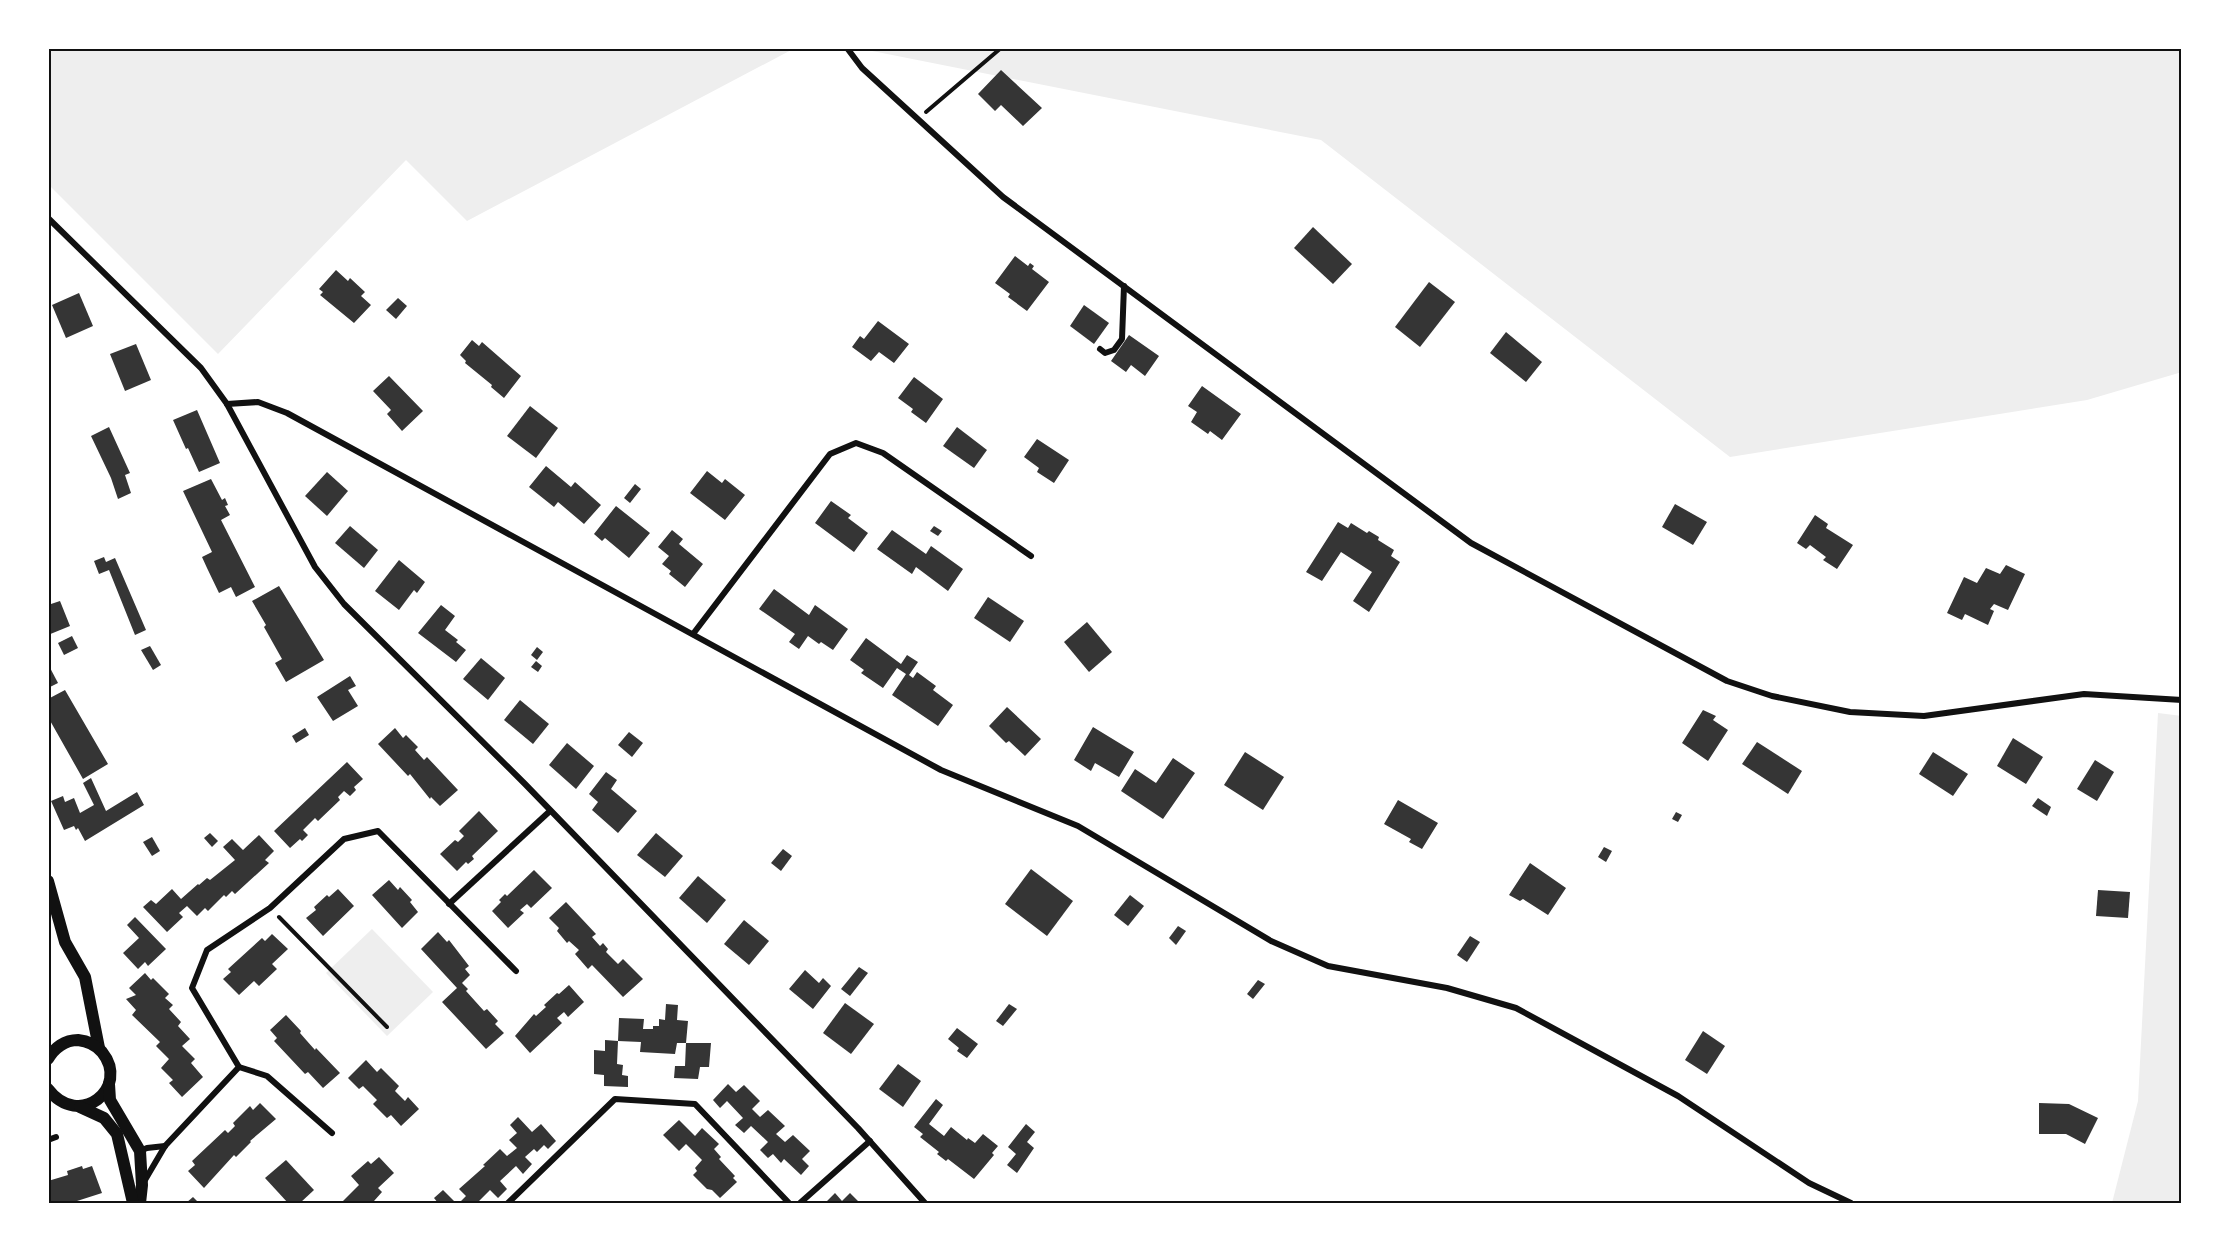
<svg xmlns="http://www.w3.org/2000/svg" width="2230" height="1251" font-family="Rubik,sans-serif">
  <rect width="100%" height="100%" fill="#fff"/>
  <!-- green -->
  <g fill="#eee">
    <path d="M48 48H795L467 221 406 160 218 354 48 184Z"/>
    <path d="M857 48H2182V372L2087 400 1730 457 1321 140Z"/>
    <path d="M2158 713 2182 716V1203H2112L2138 1101Z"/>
    <path d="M372 929 433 992 387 1036 326 973Z"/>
  </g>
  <!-- building -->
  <g fill="#353535">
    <path d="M1001 70 1042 108 1023 126 1001 105 995 111 978 94Z"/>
    <path d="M1313 227 1352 264 1333 284 1294 248Z"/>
    <path d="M1015 256 1028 266 1030 263 1034 266 1032 269 1049 282 1027 311 1008 297 1010 294 995 283Z"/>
    <path d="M336 270 348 281 350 278 365 292 361 296 371 305 354 323 320 295 323 292 319 289Z"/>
    <path d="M1429 282 1455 302 1420 347 1395 327Z"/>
    <path d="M79 293 93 326 66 338 52 305Z"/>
    <path d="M398 298 407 306 396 319 386 310Z"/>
    <path d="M1084 305 1109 323 1094 344 1070 326Z"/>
    <path d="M878 321 909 344 894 363 879 352 871 361 852 347 860 336 864 339Z"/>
    <path d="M1506 332 1542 362 1526 382 1490 353Z"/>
    <path d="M1129 335 1159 356 1145 376 1131 365 1126 372 1111 361Z"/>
    <path d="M472 340 479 346 482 342 521 376 504 398 491 387 492 385 465 363 466 361 460 355Z"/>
    <path d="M136 344 151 380 125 391 110 354Z"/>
    <path d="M389 376 423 411 402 431 387 414 391 410 373 391Z"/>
    <path d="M914 377 943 399 926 423 911 412 913 409 898 398Z"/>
    <path d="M1202 386 1241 414 1222 440 1210 431 1208 434 1191 422 1197 412 1188 406Z"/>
    <path d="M530 406 558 428 536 458 507 436Z"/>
    <path d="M197 410 220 463 199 472 188 448 186 449 173 420Z"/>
    <path d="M109 427 130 473 125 475 131 493 118 499 111 478 91 436Z"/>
    <path d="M957 427 987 450 974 468 943 446Z"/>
    <path d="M1037 439 1069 460 1054 483 1037 472 1039 468 1024 457Z"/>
    <path d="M546 466 571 487 575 482 601 505 584 524 558 502 554 507 529 487Z"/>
    <path d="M707 471 722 483 725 479 745 495 725 520 690 493Z"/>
    <path d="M327 472 348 491 327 516 305 496Z"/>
    <path d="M211 479 222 500 225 498 228 505 225 506 230 515 221 520 255 587 236 597 231 587 219 593 207 568 202 557 212 552 183 491Z"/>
    <path d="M635 484 641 489 630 503 624 498Z"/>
    <path d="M831 501 851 515 848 518 868 533 854 552 815 523Z"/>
    <path d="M1675 504 1707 522 1693 545 1662 527Z"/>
    <path d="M616 506 650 533 629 558 605 538 602 541 594 534Z"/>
    <path d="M1815 515 1828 524 1826 528 1853 545 1837 569 1823 560 1826 557 1810 545 1806 549 1797 543Z"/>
    <path d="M1338 522 1348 528 1351 523 1367 533 1369 531 1379 537 1378 540 1394 550 1391 556 1400 562 1369 612 1353 601 1372 572 1341 552 1322 581 1306 572Z"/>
    <path d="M350 526 378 550 364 568 335 543Z"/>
    <path d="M934 526 942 531 938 536 930 531Z"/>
    <path d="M672 530 683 539 679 544 703 564 685 587 669 574 671 571 662 564 669 556 658 547Z"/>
    <path d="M892 530 926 554 931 546 963 569 948 591 916 567 912 574 877 549Z"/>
    <path d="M104 557 106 562 115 558 146 630 135 635 109 570 99 574 94 561Z"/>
    <path d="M399 560 425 582 417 593 414 590 399 610 375 591Z"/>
    <path d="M2006 565 2025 574 2008 610 1994 604 1990 609 1994 611 1988 625 1965 614 1962 620 1947 613 1964 577 1977 583 1986 568 2000 574Z"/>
    <path d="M279 586 324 660 286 682 275 663 282 659 264 627 266 625 252 601Z"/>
    <path d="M774 589 809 615 815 605 848 629 833 650 821 642 819 644 808 636 799 649 789 642 795 634 759 609Z"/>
    <path d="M988 597 1024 621 1010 642 974 618Z"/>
    <path d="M60 601 70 626 48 635V605Z"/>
    <path d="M441 605 455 616 445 630 458 640 456 642 466 650 456 662 418 633Z"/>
    <path d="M1087 622 1112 652 1089 672 1064 642Z"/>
    <path d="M72 636 78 648 64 655 58 643Z"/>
    <path d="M866 638 901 664 907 655 918 662 909 675 913 678 917 672 936 686 933 690 953 705 938 726 892 695 906 674 897 668 883 688 861 673 864 670 850 660Z"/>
    <path d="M150 646 161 665 153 670 141 650Z"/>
    <path d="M537 647 543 652 537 660 531 655Z"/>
    <path d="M481 658 505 678 488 700 463 679Z"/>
    <path d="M536 661 542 666 538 672 531 667Z"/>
    <path d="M48 664 58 683 48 688Z"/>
    <path d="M350 676 356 686 348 690 358 706 333 721 317 697Z"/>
    <path d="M65 690 108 764 83 779 48 717 50 715 48 699Z"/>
    <path d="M520 700 549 724 533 744 504 720Z"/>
    <path d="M1007 707 1041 739 1025 756 1009 741 1006 743 989 726Z"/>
    <path d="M1703 710 1716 716 1713 720 1728 730 1708 761 1682 743Z"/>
    <path d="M1093 727 1134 752 1119 777 1095 763 1091 771 1074 760Z"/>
    <path d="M305 728 309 735 296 743 292 736Z"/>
    <path d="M395 728 403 738 406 735 418 747 415 750 424 760 427 757 458 790 440 806 431 797 430 799 410 774 408 776 378 744Z"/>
    <path d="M629 732 643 743 632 757 618 745Z"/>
    <path d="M2013 738 2043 757 2026 784 1997 766Z"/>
    <path d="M1757 742 1802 771 1788 794 1742 764Z"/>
    <path d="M567 743 594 766 576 789 549 765Z"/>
    <path d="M1245 752 1284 777 1263 810 1224 785Z"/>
    <path d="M1933 752 1968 774 1953 796 1919 774Z"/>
    <path d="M1173 758 1195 773 1163 819 1121 791 1135 769 1156 783Z"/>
    <path d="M2095 760 2114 772 2097 801 2077 789Z"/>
    <path d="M347 762 363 779 354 787 356 790 350 796 344 791 338 797 340 800 318 821 315 818 303 830 308 835 302 841 300 839 290 848 274 831Z"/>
    <path d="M606 772 617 780 611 789 637 811 618 833 592 810 598 802 589 794Z"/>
    <path d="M91 778 106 811 137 792 144 805 85 841 78 828 76 830 74 826 64 830 51 801 63 796 65 802 74 798 80 813 94 805 83 783Z"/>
    <path d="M2038 798 2051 807 2047 816 2032 806Z"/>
    <path d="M1398 800 1438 823 1422 849 1409 842 1411 839 1384 824Z"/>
    <path d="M479 811 498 831 472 856 474 859 468 864 466 862 457 871 440 854 455 840 458 842 464 836 459 831Z"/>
    <path d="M1676 812 1682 815 1678 822 1672 819Z"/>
    <path d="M210 833 218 841 212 847 204 838Z"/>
    <path d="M656 833 683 856 665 877 637 855Z"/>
    <path d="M259 835 274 851 265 860 269 863 235 894 232 891 226 897 224 895 208 911 205 908 197 916 187 906 179 913 183 917 167 932 143 907 151 900 156 904 172 889 181 899 198 884 199 885 207 878 210 880 235 860 223 847 232 839 243 850Z"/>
    <path d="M152 837 160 851 152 856 143 842Z"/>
    <path d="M1604 847 1612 851 1606 862 1598 857Z"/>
    <path d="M783 849 792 856 781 871 771 863Z"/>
    <path d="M1530 863 1566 888 1548 915 1523 899 1520 901 1509 895Z"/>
    <path d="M1031 869 1073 901 1047 936 1005 904Z"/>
    <path d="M534 870 552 888 531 908 527 904 520 910 524 913 508 928 492 911 501 902 499 900 505 894 507 896Z"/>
    <path d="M698 876 726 900 707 923 679 898Z"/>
    <path d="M389 880 398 890 400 887 412 900 410 902 418 912 402 928 372 895Z"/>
    <path d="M338 889 354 906 323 936 306 918 316 910 314 907 327 895 329 897Z"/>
    <path d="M2098 890 2130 892 2128 918 2096 916Z"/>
    <path d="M1130 895 1144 906 1128 926 1114 915Z"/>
    <path d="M566 902 596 934 592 937 600 946 603 943 608 949 606 952 618 964 623 959 643 979 623 997 592 965 588 969 575 954 579 950 569 941 567 943 557 931 559 928 549 918Z"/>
    <path d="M135 917 166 949 148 966 145 962 138 969 123 953 139 938 127 925Z"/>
    <path d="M744 920 769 941 749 965 724 944Z"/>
    <path d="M1178 926 1186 931 1176 945 1169 938Z"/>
    <path d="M438 932 447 942 449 940 469 966 465 969 470 975 462 983 468 989 466 991 484 1011 487 1009 498 1021 495 1024 504 1033 486 1049 442 1002 457 988 421 949Z"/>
    <path d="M272 934 288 949 272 964 277 969 259 986 254 981 239 995 223 979 231 972 228 969 262 938 265 941Z"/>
    <path d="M1470 936 1480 942 1467 962 1457 955Z"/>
    <path d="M859 967 868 973 850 996 841 989Z"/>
    <path d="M805 970 819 983 823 978 831 986 813 1009 789 989Z"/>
    <path d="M145 973 151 980 153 978 169 994 165 998 173 1005 169 1009 181 1022 178 1026 190 1039 182 1046 195 1059 191 1063 203 1077 182 1097 169 1083 173 1080 161 1068 169 1059 156 1046 160 1042 132 1015 136 1010 126 999 136 995 129 988Z"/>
    <path d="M1258 980 1265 984 1253 999 1247 994Z"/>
    <path d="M569 985 584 1002 568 1017 564 1012 557 1018 562 1023 530 1053 515 1036 534 1014 536 1016 546 1007 544 1005 557 993 559 994Z"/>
    <path d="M845 1003 874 1024 851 1054 823 1033Z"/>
    <path d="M666 1004 678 1005 677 1020 688 1021 686 1043H677L675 1054 640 1052 641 1042 618 1041 617 1064 623 1065 622 1075 628 1076V1087L604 1086V1075L594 1074V1050L605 1051V1040L618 1041 619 1018 644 1019 643 1029H653V1026H659V1019L665 1020Z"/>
    <path d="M1009 1004 1017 1009 1003 1026 996 1021Z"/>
    <path d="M286 1015 301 1031 300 1033 307 1041 315 1050 316 1048 340 1073 323 1088 308 1072 305 1074 274 1041 277 1038 270 1030Z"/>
    <path d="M957 1028 978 1044 967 1058 957 1051 959 1048 948 1039Z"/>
    <path d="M1703 1031 1725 1046 1707 1074 1685 1060Z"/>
    <path d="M686 1043H711L709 1067H700L698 1079 674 1078 675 1066H685Z"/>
    <path d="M366 1060 377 1072 381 1068 399 1086 395 1091 405 1101 408 1097 419 1109 401 1126 391 1115 387 1118 373 1104 377 1100 363 1086 359 1089 348 1078Z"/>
    <path d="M898 1064 921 1081 903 1107 879 1089Z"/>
    <path d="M728 1084 736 1092 744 1085 760 1101 752 1109 760 1117 768 1110 785 1126 776 1134 785 1142 793 1135 810 1151 802 1159 809 1166 801 1175 784 1159 781 1163 773 1154 768 1158 760 1150 768 1142 751 1126 744 1133 735 1125 743 1118 727 1101 720 1108 713 1100Z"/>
    <path d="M936 1099 943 1105 929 1124 944 1136 951 1127 967 1140 968 1138 975 1143 983 1134 998 1146 992 1153 994 1155 974 1179 948 1159 946 1161 937 1154 939 1152 920 1137 923 1134 914 1127Z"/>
    <path d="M260 1103 276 1119 250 1141 251 1142 236 1157 234 1155 204 1188 188 1171 195 1165 192 1161 225 1130 228 1133 235 1126 233 1123 250 1106 253 1110Z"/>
    <path d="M2039 1103 2069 1104 2098 1118 2085 1144 2066 1134H2039Z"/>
    <path d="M518 1117 532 1132 541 1124 556 1141 548 1149 544 1145 537 1152 534 1149 525 1157 532 1164 523 1174 516 1166 500 1181 507 1189 498 1198 490 1190 477 1203H459L466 1196 459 1189 485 1166 483 1165 500 1149 507 1156 517 1148 509 1140 517 1133 510 1125Z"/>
    <path d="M679 1120 695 1136 702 1128 719 1144 714 1149 721 1157 719 1159 735 1176 733 1178 737 1182 720 1198 712 1190 707 1189 693 1175 697 1171 695 1168 702 1160 686 1144 679 1151 663 1135Z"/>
    <path d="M1026 1124 1035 1132 1027 1142 1034 1148 1017 1173 1007 1165 1016 1154 1008 1147Z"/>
    <path d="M379 1157 394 1173 378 1188 382 1192 374 1201 376 1203H344L343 1201 359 1185 351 1176 368 1161 371 1164Z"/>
    <path d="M286 1160 314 1190 300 1203H288L265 1178Z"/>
    <path d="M82 1166 83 1169 92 1166 102 1193 77 1201 78 1203H48V1181L68 1175 67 1171Z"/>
    <path d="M443 1190 456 1203H438L434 1198Z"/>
    <path d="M835 1193 842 1201 850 1193 860 1203H825Z"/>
    <path d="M193 1197 199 1203H186Z"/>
  </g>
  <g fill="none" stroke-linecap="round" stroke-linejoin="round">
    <!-- path -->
    <g stroke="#111" stroke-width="4">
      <path d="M926 112 1001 48"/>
      <path d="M279 917 387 1027"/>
    </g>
    <!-- minor -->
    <g stroke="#111" stroke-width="6">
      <path d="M847 48 862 68 1003 197 1471 543 1727 681 1772 696 1850 712 1924 716 2084 694 2182 700"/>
      <path d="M48 218 201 368 227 404 315 567 344 604 525 784 858 1128 925 1203"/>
      <path d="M1100 349 1105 353 1114 350 1122 339 1124 286"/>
      <path d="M227 404 258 402 287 413 941 770 1078 826 1271 941 1328 966 1447 988 1516 1008 1678 1096 1809 1183 1851 1203"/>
      <path d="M693 634 830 454 856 443 883 453 1031 556"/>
      <path d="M449 904 550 811"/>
      <path d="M239 1067 267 1076 332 1133"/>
      <path d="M48 1140 56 1137"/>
      <path d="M140 1151 147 1148 165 1146"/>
      <path d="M145 1180 165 1146 239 1067 192 988 207 950 270 908 344 839 378 831 516 971"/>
      <path d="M508 1203 615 1099 695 1104 789 1203"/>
      <path d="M800 1203 870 1141"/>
    </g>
    <!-- secondary -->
    <g stroke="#111" stroke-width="12">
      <path d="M48 881 65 942 85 977 99 1048"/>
      <path d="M48 1059C54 1048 65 1040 78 1040 87 1041 96 1045 102 1052 131 1088 79 1130 48 1089"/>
      <path d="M109 1084 110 1100 140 1151 142 1185 140 1203"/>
      <path d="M80 1107 104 1118 117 1134 133 1203"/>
    </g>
  </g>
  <!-- border -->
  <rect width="2230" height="1251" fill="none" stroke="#ffffff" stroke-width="99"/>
  <rect x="50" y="50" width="2130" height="1152" fill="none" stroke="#111" stroke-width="2"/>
</svg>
